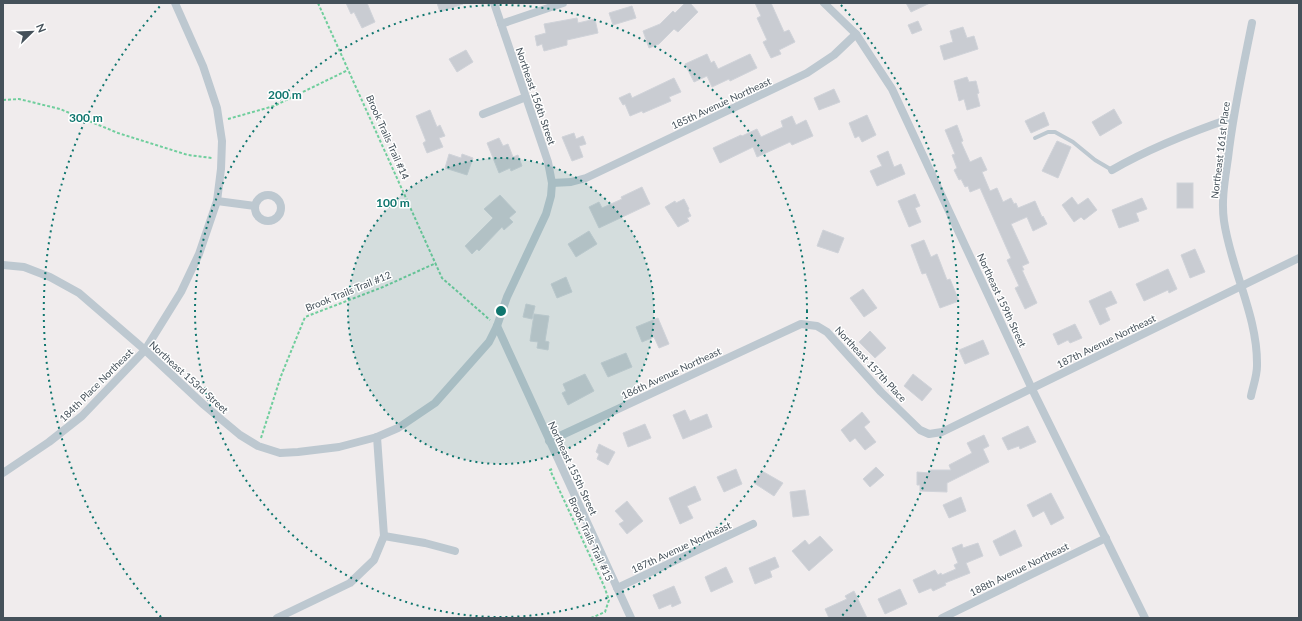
<svg xmlns="http://www.w3.org/2000/svg" width="1302" height="621" font-family="Lato,sans-serif">
  <rect width="100%" height="100%" fill="#f0eced"/>
  <!-- building -->
  <g fill="#c9ccd2" stroke="#d0d3d9">
    <path d="M346 3H367L375 22 362 28 354 12 351 14Z"/>
    <path d="M437 3H463V4L440 12Z"/>
    <path d="M685 3H690L698 12 678 32 674 29 659 44 649 48 643 31 660 24 673 11 675 13Z"/>
    <path d="M755 3H771L784 32 789 30 795 42 779 50 781 54 771 58 763 42 767 40 757 18 761 16Z"/>
    <path d="M906 3H930L911 12Z"/>
    <path d="M632 6 636 18 613 25 609 13Z"/>
    <path d="M577 18 578 23 595 19 598 33 567 40V45L544 51 542 44 537 46 535 36 546 33 544 24Z"/>
    <path d="M918 21 922 30 912 34 908 25Z"/>
    <path d="M963 27 967 38 974 36 978 49 944 60 940 46 953 42 950 31Z"/>
    <path d="M466 50 473 62 457 72 449 59Z"/>
    <path d="M707 54 711 63 714 61 718 69 750 54 757 68 730 81 729 79 712 87 707 76 694 82 685 64Z"/>
    <path d="M967 77 969 82 976 81 979 93 977 94 980 106 967 110 964 99 959 101 954 81Z"/>
    <path d="M674 78 681 92 669 97 671 101 643 113 642 111 630 116 625 104 623 105 619 98 630 93 632 98Z"/>
    <path d="M834 89 840 102 819 110 814 98Z"/>
    <path d="M1114 109 1122 123 1100 136 1092 122Z"/>
    <path d="M430 110 437 127 440 125 445 136 439 138 443 147 427 153 423 143 426 141 416 116Z"/>
    <path d="M1044 112 1049 125 1031 133 1025 121Z"/>
    <path d="M867 115 876 135 862 142 859 136 855 138 849 123Z"/>
    <path d="M792 116 796 125 806 120 813 136 792 145 790 142 757 157 753 147 720 163 713 148 741 135 742 136 757 129 761 137 783 127 781 121Z"/>
    <path d="M957 125 963 141 961 142 970 162 981 157 987 170 982 172 990 191 997 188 1003 202 1011 198 1014 204 1016 203 1018 208 1035 201 1042 217 1043 216 1047 224 1033 231 1027 217 1011 224 1029 263 1022 266 1024 270H1022L1037 303 1025 309 1015 288 1019 286 1007 260 1011 258 980 188 970 192 968 186 965 187 961 179 959 180 954 170 957 168 952 155 955 154 945 130Z"/>
    <path d="M574 133 576 139 583 136 586 144 579 146 583 157 572 161 562 137Z"/>
    <path d="M499 138 503 146 508 144 513 157 518 155 522 166 511 171 510 168 499 173 487 143Z"/>
    <path d="M1057 141 1071 147 1058 178 1042 171Z"/>
    <path d="M888 151 894 167 901 164 905 174 877 186 870 171 882 166 877 156Z"/>
    <path d="M449 154 461 158 462 154 473 158 467 175 445 168Z"/>
    <rect x="1177" y="183" width="16" height="25"/>
    <path d="M642 187 650 204 599 228 589 207 599 202 602 208 622 199 621 197Z"/>
    <path d="M915 194 920 206 915 208 921 222 909 227 898 201Z"/>
    <path d="M500 195 516 212 509 218 513 222 504 230 502 227 479 251 477 249 472 254 465 246 493 218 484 209Z"/>
    <path d="M1072 197 1078 205 1088 198 1097 210 1084 220 1081 217 1074 222 1062 205Z"/>
    <path d="M1142 198 1147 209 1136 213 1139 221 1119 228 1112 210Z"/>
    <path d="M684 199 689 209 688 210 691 216 687 218 689 221 678 227 665 207 675 201 676 203Z"/>
    <path d="M823 230 844 238 838 253 817 246Z"/>
    <path d="M589 231 597 244 576 257 568 244Z"/>
    <path d="M924 240 931 257 937 254 947 280 950 279 959 301 940 308 926 273 922 274 911 245Z"/>
    <path d="M1195 249 1205 272 1190 278 1181 255Z"/>
    <path d="M1168 269 1177 289 1169 293 1168 290 1144 301 1136 284Z"/>
    <path d="M566 277 572 292 557 298 551 284Z"/>
    <path d="M863 289 877 308 864 317 850 298Z"/>
    <path d="M1111 291 1117 303 1105 308 1110 320 1100 325 1089 301Z"/>
    <path d="M526 304 535 306 532 319 523 317Z"/>
    <path d="M534 314 549 316 545 341 549 342 548 350 537 348 538 342 530 341Z"/>
    <path d="M658 318 669 344 659 348 654 337 642 342 636 327Z"/>
    <path d="M1075 324 1082 338 1070 343 1068 340 1058 345 1053 334Z"/>
    <path d="M870 331 886 348 875 358 859 342Z"/>
    <path d="M983 340 989 354 965 364 959 350Z"/>
    <path d="M626 353 632 367 608 377 601 363Z"/>
    <path d="M585 374 594 391 568 405 562 393 566 391 563 384Z"/>
    <path d="M913 374 932 389 922 401 904 386Z"/>
    <path d="M685 410 690 421 707 414 712 427 683 439 673 415Z"/>
    <path d="M862 412 870 422 864 427 876 442 865 450 855 438 850 442 841 430Z"/>
    <path d="M645 424 651 438 628 447 623 433Z"/>
    <path d="M1028 426 1036 442 1020 449 1019 446 1008 450 1002 438Z"/>
    <path d="M984 435 989 446 983 449 989 462 947 483V492L920 491V485H917V472L930 473V470H951L949 465 972 453 967 443Z"/>
    <path d="M599 444 615 452 608 465 597 459 599 454 596 452Z"/>
    <path d="M876 467 884 475 870 487 863 479Z"/>
    <path d="M736 469 742 484 724 492 717 477Z"/>
    <path d="M762 471 783 483 774 496 754 483Z"/>
    <path d="M695 486 701 500 687 506 693 518 680 524 669 498Z"/>
    <path d="M805 490 809 515 793 517 790 492Z"/>
    <path d="M1051 493 1064 518 1051 525 1044 511 1033 517 1027 505Z"/>
    <path d="M961 497 966 511 949 518 943 505Z"/>
    <path d="M627 501 643 521 627 534 619 524 624 521 615 511Z"/>
    <path d="M1015 530 1022 546 1000 556 993 541Z"/>
    <path d="M820 536 833 550 809 571 792 551 805 540 809 545Z"/>
    <path d="M978 543 983 556 966 563 970 573 945 583 946 585 933 591 931 588 919 593 913 580 935 570 938 575 941 573 942 575 956 569 954 565 958 563 952 548 962 544 963 548Z"/>
    <path d="M775 557 779 567 770 571 772 577 755 584 749 568Z"/>
    <path d="M726 567 733 582 711 592 705 577Z"/>
    <path d="M674 586 681 603 672 607 671 604 659 609 653 595Z"/>
    <path d="M900 589 907 604 885 614 878 599Z"/>
    <path d="M854 591 867 618H829L825 609 847 599 845 596Z"/>
  </g>
  <g fill="none" stroke-linecap="round" stroke-linejoin="round">
    <!-- path -->
    <g stroke="#70ce9d" stroke-width="2" stroke-dasharray="3 2" stroke-linecap="butt">
      <path d="M318 3 442 278 490 320"/>
      <path d="M3 100 19 99 60 109 118 133 188 155 212 158"/>
      <path d="M228 119 274 106 348 70"/>
      <path d="M261 438 281 376 305 317 383 287 436 263"/>
      <path d="M552 469 550 470 604 586 609 600 605 612 591 618"/>
    </g>
    <!-- service -->
    <path stroke="#bdc8d0" stroke-width="4" d="M1035 138 1048 132H1055L1073 142 1095 160 1112 170"/>
    <!-- minor -->
    <g stroke="#bdc8d0" stroke-width="8">
      <path d="M824 3 856 34 892 89 1032 389 1145 618"/>
      <path d="M501 24 563 3"/>
      <path d="M483 114 526 97"/>
      <path d="M1112 170C1150 148 1191 132 1232 118"/>
      <path d="M552 183 571 182 586 178 807 73 834 55 856 34"/>
      <circle cx="268" cy="208" r="13"/>
      <path d="M217 201 255 206"/>
      <path d="M3 265 24 267 50 277 79 293 145 350 204 405 240 435 258 446 280 453 298 452 339 447 377 437 398 428 435 403 489 342 497 326 507 297 546 214 551 196 552 183 548 162 494 3"/>
      <path d="M497 326 631 618"/>
      <path d="M1251 396C1253 386 1257 376 1257 366 1258 316 1231 270 1224 221 1221 200 1225 179 1228 158 1233 113 1243 68 1252 23"/>
      <path d="M549 441 801 324 817 326 827 332 881 392 920 430 929 434 942 432 1299 258"/>
      <path d="M3 473 49 442 82 416 145 350 181 292 199 254 217 201 221 169 222 141 217 108 203 66 175 3"/>
      <path d="M384 536 425 543 455 551"/>
      <path d="M617 588 753 524"/>
      <path d="M277 618 350 583 374 560 384 536 377 437"/>
      <path d="M942 618 1106 538"/>
    </g>
  </g>
  <!-- distance rings -->
  <circle cx="501" cy="311" r="153" fill="#0f766e" fill-opacity=".12"/>
  <g fill="none" stroke="#0f766e" stroke-width="2" stroke-dasharray="2 4">
    <circle cx="501" cy="311" r="153"/>
    <circle cx="501" cy="311" r="306"/>
    <path d="M161 617A458 458 0 0 1 161 5M841 5A458 458 0 0 1 841 617"/>
  </g>
  <g text-anchor="middle" dominant-baseline="central" stroke-width="3" stroke-linejoin="round" paint-order="stroke">
    <!-- street labels -->
    <g font-size="10" fill="#45515a" stroke="#fff">
      <text transform="translate(536 96) rotate(71)">Northeast 156th Street</text>
      <text transform="translate(721 103) rotate(-25)">185th Avenue Northeast</text>
      <text transform="translate(388 137) rotate(66)">Brook Trails Trail #14</text>
      <text transform="translate(1220 150) rotate(-83)">Northeast 161st Place</text>
      <text transform="translate(348 291) rotate(-22)">Brook Trails Trail #12</text>
      <text transform="translate(1002 300) rotate(65)">Northeast 159th Street</text>
      <text transform="translate(1106 341) rotate(-26)">187th Avenue Northeast</text>
      <text transform="translate(871 364) rotate(47)">Northeast 157th Place</text>
      <text transform="translate(671 373) rotate(-25)">186th Avenue Northeast</text>
      <text transform="translate(189 377) rotate(42)">Northeast 153rd Street</text>
      <text transform="translate(96 385) rotate(-45)">184th Place Northeast</text>
      <text transform="translate(573 468) rotate(65)">Northeast 155th Street</text>
      <text transform="translate(591 539) rotate(65)">Brook Trails Trail #15</text>
      <text transform="translate(681 547) rotate(-25)">187th Avenue Northeast</text>
      <text transform="translate(1019 569) rotate(-26)">188th Avenue Northeast</text>
    </g>
  </g>
  <circle cx="501" cy="311" r="6" fill="#0f766e" stroke="#fff" stroke-width="2"/>
  <g font-size="12" text-anchor="middle" font-weight="bold" fill="#0f766e" stroke="#fff" stroke-width="3" stroke-linejoin="round" paint-order="stroke">
    <text x="285" y="99">200 m</text>
    <text x="86" y="122">300 m</text>
    <text x="393" y="207">100 m</text>
  </g>
  <!-- border -->
  <rect width="1302" height="621" fill="none" stroke="#45515a" stroke-width="8"/>
  <!-- north arrow -->
  <g transform="translate(32 32) rotate(67)" stroke="#ffffff" stroke-width="3" paint-order="stroke">
  <path d="M0-3L7 15L0 10L-7 15Z" fill="#45515a"/>
  <text y="-6" font-size="11" font-weight="bold" text-anchor="middle" fill="#45515a">N</text>
  </g>
</svg>
